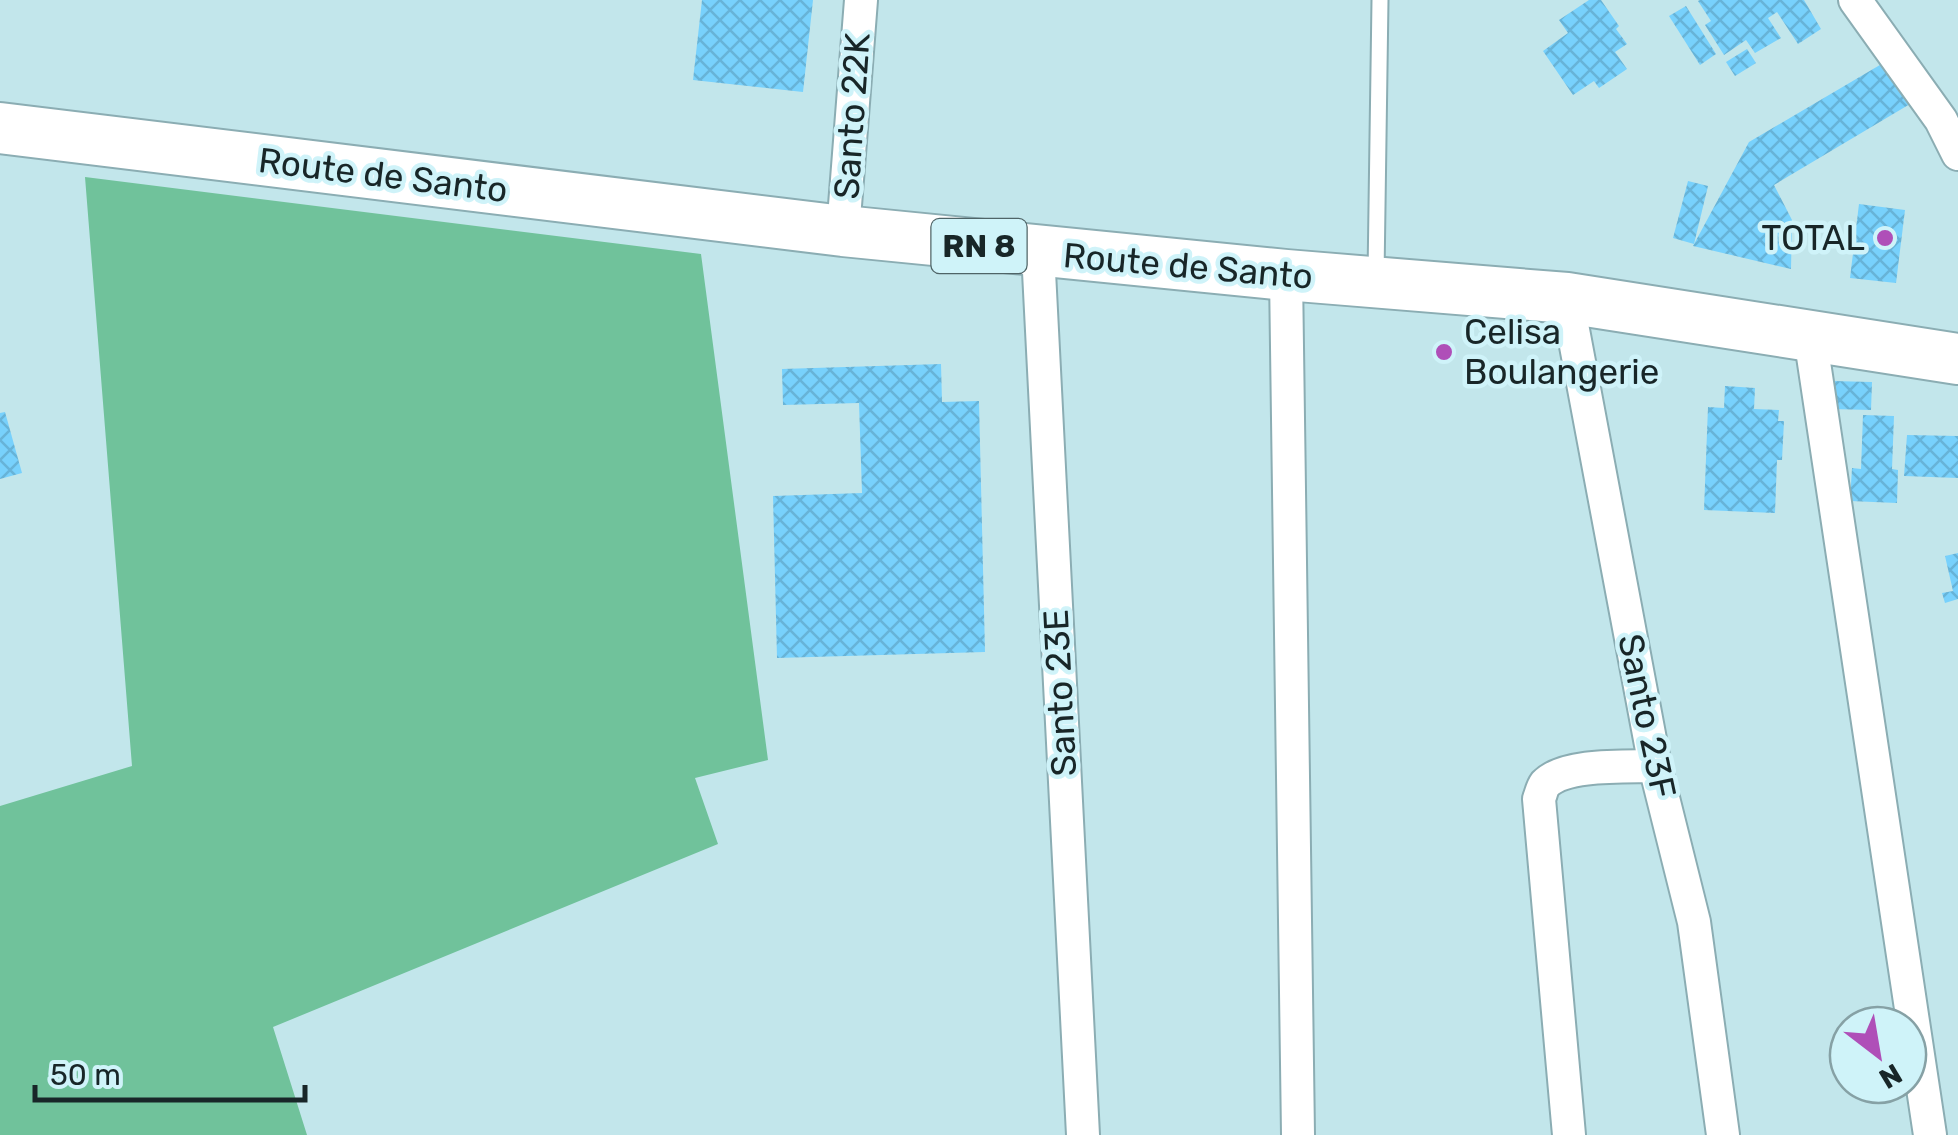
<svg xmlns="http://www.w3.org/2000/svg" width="1958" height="1135" font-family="Rubik,sans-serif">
  <defs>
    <pattern id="building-cross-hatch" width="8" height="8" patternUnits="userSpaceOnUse" patternTransform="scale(2.5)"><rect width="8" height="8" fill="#78d1fc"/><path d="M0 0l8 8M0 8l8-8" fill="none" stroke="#67b3d8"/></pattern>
  </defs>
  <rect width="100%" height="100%" fill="#c2e6eb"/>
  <!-- grass -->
  <path fill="#70c29b" d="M85 177 701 254 768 760 695 778 718 844 273 1027 307 1135H0V806L132 766Z"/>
  <!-- building -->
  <g fill="url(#building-cross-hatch)">
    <path d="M702 0H813L803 92 693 80Z"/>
    <path d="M1589 0H1601L1619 26 1616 29 1627 44 1615 52 1627 69 1599 88 1594 81 1573 95 1543 51 1568 33 1559 20Z"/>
    <path d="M1700 0H1804L1821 29 1798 44 1777 12 1768 18 1781 38 1755 53 1746 40 1724 55 1705 25 1711 21 1698 1Z"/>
    <path d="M1686 6 1716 54 1700 65 1669 16Z"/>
    <path d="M1747 49 1756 63 1735 76 1726 62Z"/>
    <path d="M1885 62 1910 104 1774 185 1792 220 1791 269 1693 246 1749 142Z"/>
    <path d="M1688 181 1708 186 1694 244 1673 238Z"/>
    <path d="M1859 204 1905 210 1896 283 1850 278Z"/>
    <path d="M941 364 942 402 979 401 985 652 777 658 773 496 862 493 859 403 783 405 782 369Z"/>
    <path d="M1832 381 1872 382 1871 410 1830 409Z"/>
    <path d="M1725 386 1755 388 1754 409 1779 410 1778 421H1784L1782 460H1777L1775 513 1704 510 1708 407 1724 408Z"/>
    <path d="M5 412 22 473 0 479V413Z"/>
    <path d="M1863 415 1894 416 1892 469 1898 470 1897 503 1850 501 1852 468 1861 469Z"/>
    <path d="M1907 435 1958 436V478L1904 476Z"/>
    <path d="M1958 553V599L1945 603 1942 593 1953 591 1945 556Z"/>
  </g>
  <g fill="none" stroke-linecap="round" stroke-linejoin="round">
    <!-- service casing -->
    <g stroke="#8badb3" stroke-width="19">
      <path id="service" d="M1376 276 1380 0"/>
    </g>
    <!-- minor casing -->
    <g stroke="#8badb3" stroke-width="36">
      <g id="minor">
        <path d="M1855 0 1941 120 1958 154"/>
        <path d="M843 231 861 0"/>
        <path d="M1038 252 1083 1135"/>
        <path d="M1286 275 1298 1135"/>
        <path d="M1567 298 1655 766 1694 922 1723 1135"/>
        <path d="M1810 336 1930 1135"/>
        <path d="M1569 1135 1539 799C1541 794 1542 788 1545 784 1565 763 1628 767 1655 766"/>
      </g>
    </g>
    <!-- primary casing -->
    <g stroke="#8badb3" stroke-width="54">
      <path id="primary" d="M0 128 843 231 1286 275 1567 298 1958 359"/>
    </g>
    <!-- service -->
    <use href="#service" stroke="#fff" stroke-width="15"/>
    <!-- minor -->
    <use href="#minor" stroke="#fff" stroke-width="32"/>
    <!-- primary -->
    <use href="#primary" stroke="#fff" stroke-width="50"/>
  </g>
  <!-- markers -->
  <g fill="#af4fb8" stroke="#cff3f9" stroke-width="4">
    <circle cx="1885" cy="238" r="10"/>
    <circle cx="1444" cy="352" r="10"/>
  </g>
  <g text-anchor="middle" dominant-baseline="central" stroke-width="9" stroke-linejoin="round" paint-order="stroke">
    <!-- shield labels -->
    <rect fill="#cff3f9" stroke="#4f6467" stroke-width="2.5" x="931.5" y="219" width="95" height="54" rx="8"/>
    <g font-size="32" font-weight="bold" fill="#182628">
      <text x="979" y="246">RN 8</text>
    </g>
    <!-- street labels -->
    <g font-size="35" fill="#182628" stroke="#cff3f9">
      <text transform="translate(852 116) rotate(-86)">Santo 22K</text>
      <text transform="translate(383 175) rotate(7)">Route de Santo</text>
      <text transform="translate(1188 266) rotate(5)">Route de Santo</text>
      <text transform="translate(1060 693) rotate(-93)">Santo 23E</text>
      <text transform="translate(1647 716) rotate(78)">Santo 23F</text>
    </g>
    <!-- poi labels -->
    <g font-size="35" fill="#182628" stroke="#cff3f9" text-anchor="end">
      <text x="1865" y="238">TOTAL</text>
      <text x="1464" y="332" text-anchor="start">Celisa<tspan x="1464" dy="40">Boulangerie</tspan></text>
    </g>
  </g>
  <!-- north arrow -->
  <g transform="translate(1878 1055) rotate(149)"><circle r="48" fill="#cff3f9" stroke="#86a1a5" stroke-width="2.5"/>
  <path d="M0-8L18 38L0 25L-18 38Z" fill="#af4fb8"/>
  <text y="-15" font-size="28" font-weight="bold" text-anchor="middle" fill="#182628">N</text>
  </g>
  <!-- scale -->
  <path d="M35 1085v15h270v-15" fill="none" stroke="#182628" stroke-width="5"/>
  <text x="50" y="1085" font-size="30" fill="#182628" stroke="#cff3f9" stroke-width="8" paint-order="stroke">50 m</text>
</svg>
